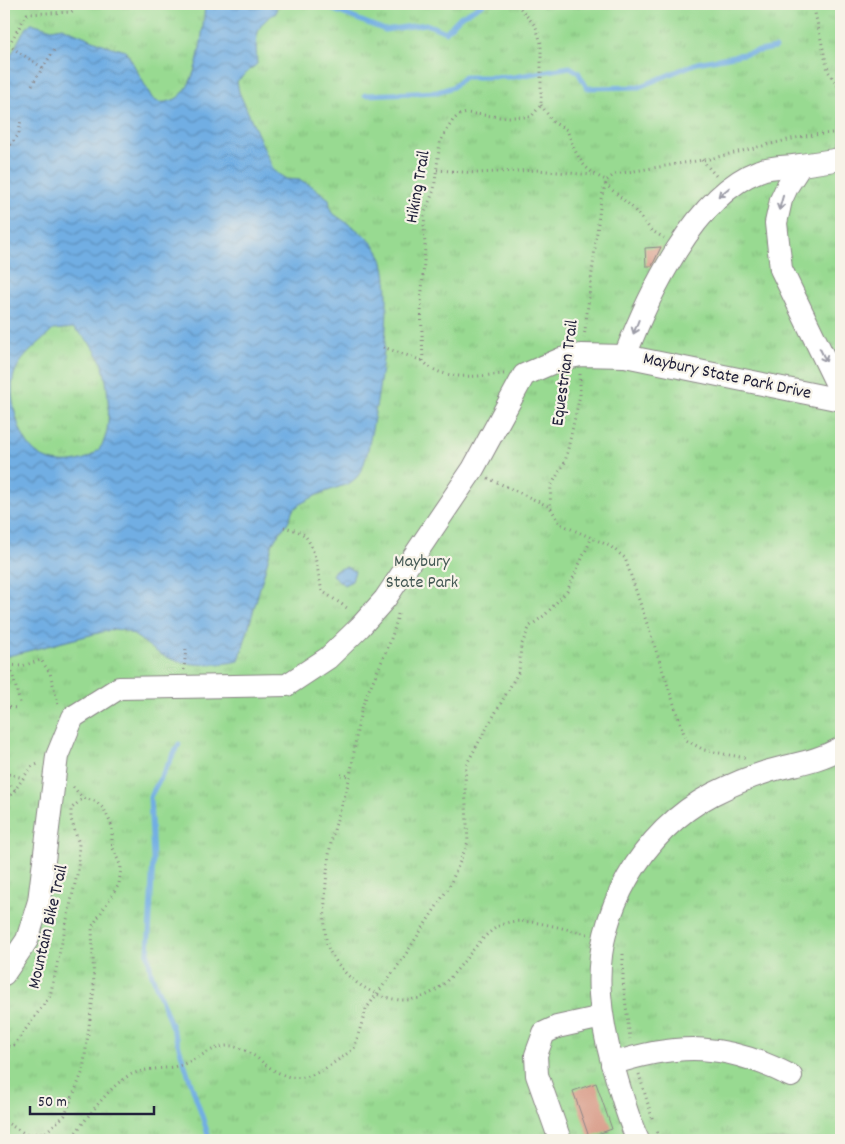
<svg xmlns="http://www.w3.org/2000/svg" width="845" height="1144" font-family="Dekko,sans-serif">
  <defs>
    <pattern id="park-tufts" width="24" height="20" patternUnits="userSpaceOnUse" patternTransform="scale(1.25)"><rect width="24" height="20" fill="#98da91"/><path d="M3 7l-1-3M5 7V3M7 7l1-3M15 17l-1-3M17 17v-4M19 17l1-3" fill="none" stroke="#83bb7e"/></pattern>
    <pattern id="water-waves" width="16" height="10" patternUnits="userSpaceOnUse" patternTransform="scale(1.25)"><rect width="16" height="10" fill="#71aee3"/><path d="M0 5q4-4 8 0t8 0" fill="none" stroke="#5c8db9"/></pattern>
  </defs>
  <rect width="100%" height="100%" fill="#f7f3e8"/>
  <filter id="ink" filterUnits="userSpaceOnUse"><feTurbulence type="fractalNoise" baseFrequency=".02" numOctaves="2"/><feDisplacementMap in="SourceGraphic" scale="10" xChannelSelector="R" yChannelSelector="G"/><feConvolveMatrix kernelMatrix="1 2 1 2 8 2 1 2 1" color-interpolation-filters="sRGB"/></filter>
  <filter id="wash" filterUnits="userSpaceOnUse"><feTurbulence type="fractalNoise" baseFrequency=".0096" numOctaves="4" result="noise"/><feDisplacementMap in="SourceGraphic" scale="20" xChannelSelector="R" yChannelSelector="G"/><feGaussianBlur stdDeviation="1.12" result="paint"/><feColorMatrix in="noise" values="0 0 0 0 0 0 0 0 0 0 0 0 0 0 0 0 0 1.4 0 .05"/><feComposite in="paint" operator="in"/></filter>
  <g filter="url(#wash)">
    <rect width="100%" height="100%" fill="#f3e8d1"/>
    <!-- park -->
    <rect fill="url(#park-tufts)" stroke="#5d7e66" x="4" y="4" width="837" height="1136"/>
    <!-- water -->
    <g fill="url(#water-waves)" stroke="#4a688f" fill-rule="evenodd">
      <path d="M205 4H277L276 13C253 25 256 41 257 64L237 81 239 92 274 171 286 179 300 180 312 186 329 199 331 212C347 224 368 234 378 251 400 284 376 413 367 454L362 470 357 477 350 483 317 495 300 504 293 510 288 522 273 542 239 661C216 666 184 667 162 655 145 646 135 630 114 629L4 657V69L23 32 31 23 52 29 62 27 105 45 126 51 152 98C157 103 163 103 170 101 199 95 203 28 205 4ZM73 328C100 348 106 367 108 400 109 414 109 432 102 445 89 467 47 468 31 448 17 432 7 392 15 372 21 356 41 342 53 330Z"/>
      <path d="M346 567 355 571 352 581 344 585 332 575 335 570Z"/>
    </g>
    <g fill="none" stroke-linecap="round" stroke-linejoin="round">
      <!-- stream -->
      <g stroke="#71aee3" stroke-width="5">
        <path d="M324 4 331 9 385 30 426 24 446 32 460 17 483 4"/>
        <path d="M365 95 437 92 453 87 464 77H514L570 67 578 72 587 88 639 87 697 63 775 48"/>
        <path d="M179 744 150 797 153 859 148 954 151 972 177 1041 210 1140"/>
      </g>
    </g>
    <g id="blocks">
      <!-- building -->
      <g fill="#d99e8b">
        <path d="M661 247 652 266H646L645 248Z"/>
        <path d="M596 1083 612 1129 589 1137 573 1091Z"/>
      </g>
    </g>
  </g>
  <g filter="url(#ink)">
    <use href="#blocks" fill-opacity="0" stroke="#8a8586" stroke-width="1"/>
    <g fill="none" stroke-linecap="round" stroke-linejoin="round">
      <!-- minor casing -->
      <g stroke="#8a8586" stroke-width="24">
        <g id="minor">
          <path d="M841 159 801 165 788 185 781 200 776 223 781 269 841 393"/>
          <path d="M625 356C648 296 695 195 759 171 771 166 788 167 801 165"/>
          <path d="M4 974 27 940 39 901 57 756 73 717 119 688 287 685 328 658 360 627 385 599 473 469 524 375 561 359 581 355 625 356 841 400"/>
          <path d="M612 1064C679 1042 727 1043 791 1076"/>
          <path d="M560 1140 537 1075 536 1055 544 1033 557 1027 602 1017"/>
          <path d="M638 1140C629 1122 624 1102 618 1083 609 1054 602 1025 600 994 594 914 642 831 713 794 731 785 750 777 769 771 794 764 819 761 841 748"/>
        </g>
      </g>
      <!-- path -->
      <g stroke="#8a8586" stroke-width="3" stroke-dasharray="1 4" stroke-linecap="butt">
        <path d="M813 4 828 71 841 90"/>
        <path d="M8 45 43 68"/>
        <path d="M4 53 27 14 71 12 83 4"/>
        <path d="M32 85 54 50"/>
        <path d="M541 105 553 122 567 130C576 154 581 170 606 180"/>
        <path d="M4 141 10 145"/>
        <path d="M4 153 19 134 21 119"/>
        <path d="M702 160 716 176"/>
        <path d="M437 170 476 173 536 170 592 175"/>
        <path d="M605 184 633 208 651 230 664 238"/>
        <path d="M584 338 601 199 607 180 615 174 709 159 804 136 841 132"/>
        <path d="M383 347 423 361"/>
        <path d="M504 374C478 376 442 382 423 361L421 305 425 247 424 226 425 212 434 190 440 142 453 120 459 115 467 113 499 117H531L541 105V43L536 27 517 4"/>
        <path d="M580 374V395L565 462 551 486 550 507 560 524 610 546 625 558 686 740 704 750 745 758"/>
        <path d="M488 478 550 507"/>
        <path d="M284 527C291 529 301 531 306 537 316 550 318 575 322 591L350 610"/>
        <path d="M398 614C392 645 375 673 364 702 356 725 355 752 350 776 345 797 337 817 332 838 327 859 320 931 329 950 337 965 350 980 365 988 382 998 402 1004 422 997 460 984 475 929 510 922 530 918 567 930 588 934"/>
        <path d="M4 665 22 666 41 660 50 673 59 707"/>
        <path d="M4 666 12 673 20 703"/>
        <path d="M184 670 186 648"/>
        <path d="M4 707 17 708"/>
        <path d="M4 773 23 778"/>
        <path d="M341 775 350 776"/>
        <path d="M4 778 15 790"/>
        <path d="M73 787 83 798"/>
        <path d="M4 794 11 795"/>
        <path d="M4 801 8 800 31 767 38 764"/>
        <path d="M623 954V981L630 1039"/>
        <path d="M4 1048 14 1045 50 996 78 870 79 844 71 819V809L83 798 95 801 104 809 112 826V846L121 867 119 884 92 927 94 989 83 1071 65 1115 46 1132 27 1135 4 1121"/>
        <path d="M639 1074 653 1121"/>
        <path d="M657 1132 661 1140"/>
        <path d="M70 1140C85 1121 110 1084 132 1074 148 1067 166 1070 181 1065 197 1060 213 1045 230 1046 239 1046 254 1055 261 1061 300 1093 318 1073 354 1049L366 1009 402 960 449 887 459 864 468 842 465 786 466 765 519 671 521 646 530 626 545 615 567 591 592 537"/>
      </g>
      <!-- minor -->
      <use href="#minor" stroke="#fff" stroke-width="22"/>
    </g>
    <!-- one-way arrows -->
    <defs><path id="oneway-shaft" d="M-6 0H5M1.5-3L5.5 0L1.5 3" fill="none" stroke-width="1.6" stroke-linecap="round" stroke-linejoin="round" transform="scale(1.25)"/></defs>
    <g stroke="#9c9ca7">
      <use href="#oneway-shaft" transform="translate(724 192) rotate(141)"/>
      <use href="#oneway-shaft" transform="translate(781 203) rotate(106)"/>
      <use href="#oneway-shaft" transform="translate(636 327) rotate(111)"/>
      <use href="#oneway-shaft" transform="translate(823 355) rotate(64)"/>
    </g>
  </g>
  <g text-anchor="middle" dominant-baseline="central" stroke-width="4.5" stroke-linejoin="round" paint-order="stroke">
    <!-- street labels -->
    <g font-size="18" fill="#22223b" stroke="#f7f3e8">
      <text transform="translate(419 187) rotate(-80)">Hiking Trail</text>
      <text transform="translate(566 373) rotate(-82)">Equestrian Trail</text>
      <text transform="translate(727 377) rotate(12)">Maybury State Park Drive</text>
      <text transform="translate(49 927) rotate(-77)">Mountain Bike Trail</text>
    </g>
    <!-- park labels -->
    <g font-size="18" fill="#455955" stroke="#f7f3e8">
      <text x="422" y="562">Maybury<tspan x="422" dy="21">State Park</tspan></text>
    </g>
  </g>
  <!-- margin -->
  <rect width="845" height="1144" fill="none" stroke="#f7f3e8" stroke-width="20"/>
  <!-- scale -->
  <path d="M30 1106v8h124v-8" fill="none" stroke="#22223b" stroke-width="2.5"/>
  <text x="38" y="1106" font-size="15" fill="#22223b" stroke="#f7f3e8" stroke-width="4" paint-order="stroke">50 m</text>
</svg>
